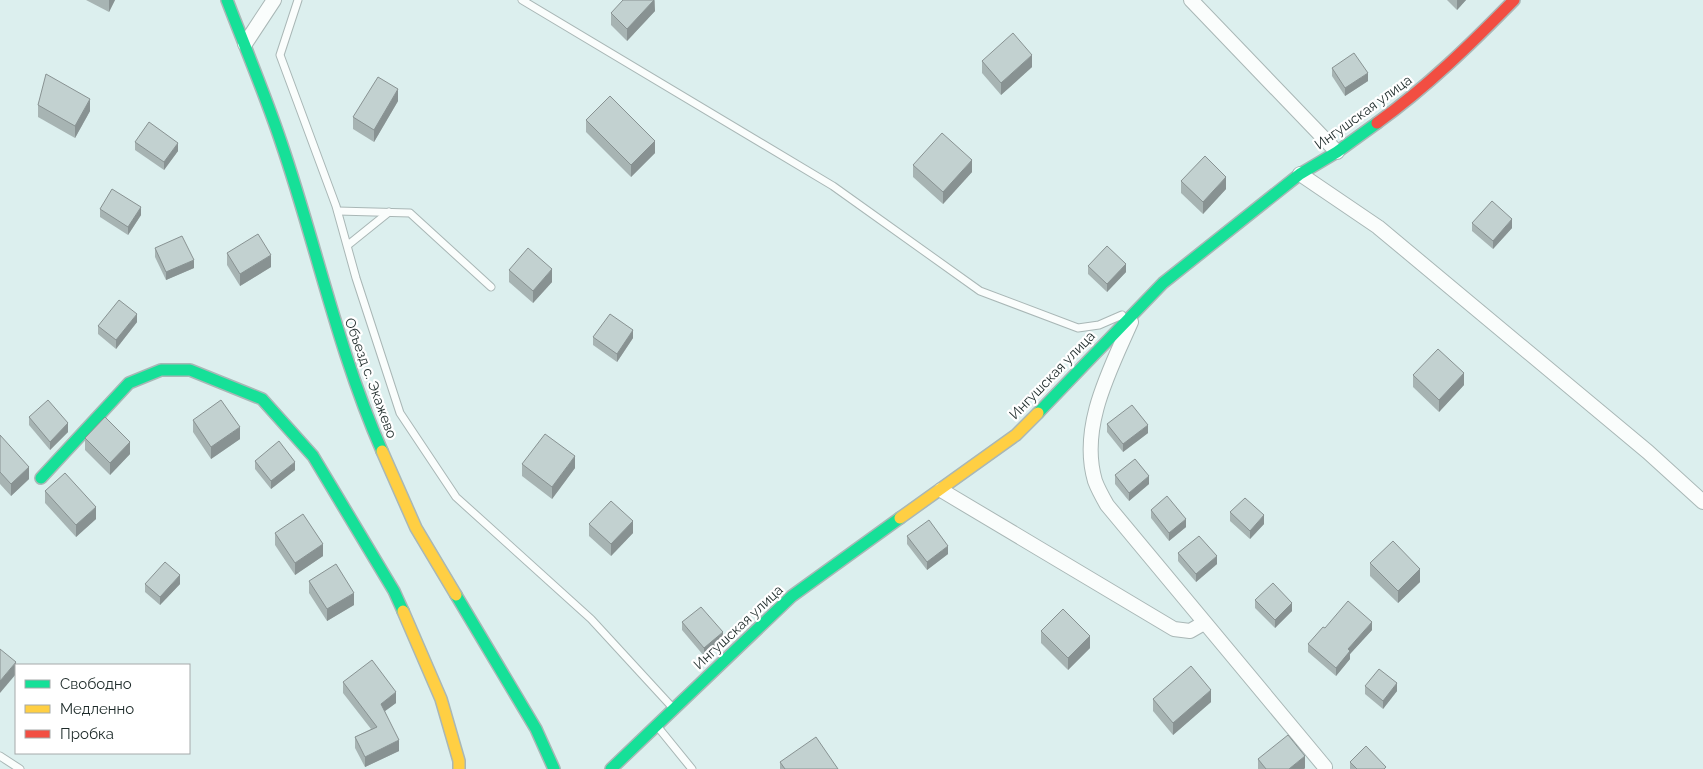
<svg xmlns="http://www.w3.org/2000/svg" width="1703" height="769" font-family="Raleway,sans-serif">
  <rect width="100%" height="100%" fill="#dcefee"/>
  <g fill="none" stroke-linecap="round" stroke-linejoin="round">
    <!-- lane casing -->
    <g stroke="#a9b7b6" stroke-width="9">
      <g id="lane">
        <path d="M298 0 280 55 336 206 356 278 400 413 456 497 591 619 672 707"/>
        <path d="M522 0 833 186 980 291 1078 328 1099 325 1122 315"/>
        <path d="M338 211 410 213 491 287"/>
        <path d="M348 245 389 212"/>
        <path d="M657 726 692 769"/>
        <path d="M0 756 20 769"/>
      </g>
    </g>
    <!-- street casing -->
    <g stroke="#a9b7b6" stroke-width="16">
      <g id="street">
        <path d="M1191 0 1337 152"/>
        <path d="M245 44 274 0"/>
        <path d="M1300 174 1378 227 1648 452 1703 502"/>
        <path d="M1131 322C1110 370 1079 427 1095 481 1098 489 1103 498 1107 505L1325 767"/>
        <path d="M941 490 1174 629 1190 631 1204 623"/>
      </g>
    </g>
    <!-- fast casing -->
    <g stroke="#a9b7b6" stroke-width="14">
      <g id="fast">
        <path d="M227 0C245 47 265 94 281 142 316 244 338 351 382 451"/>
        <path d="M1038 413 1163 283 1300 174 1337 152 1377 123"/>
        <path d="M41 478 129 383 161 370H190L262 399 313 456 394 591 403 611"/>
        <path d="M456 595 536 729 554 769"/>
        <path d="M611 769 792 596 900 518"/>
      </g>
    </g>
    <!-- slow casing -->
    <g stroke="#a9b7b6" stroke-width="14">
      <g id="slow">
        <path d="M382 451 416 528 456 595"/>
        <path d="M900 518 1016 435 1038 413"/>
        <path d="M403 611 441 699 459 761V769"/>
      </g>
    </g>
    <!-- jam casing -->
    <g stroke="#a9b7b6" stroke-width="14">
      <path id="jam" d="M1377 123C1427 87 1471 44 1514 0"/>
    </g>
    <!-- lane -->
    <use href="#lane" stroke="#fafdfc" stroke-width="7"/>
    <!-- street -->
    <use href="#street" stroke="#fafdfc" stroke-width="14"/>
    <!-- fast -->
    <use href="#fast" stroke="#16e098" stroke-width="11"/>
    <!-- slow -->
    <use href="#slow" stroke="#ffcf43" stroke-width="11"/>
    <!-- jam -->
    <use href="#jam" stroke="#f24e42" stroke-width="11"/>
  </g>
  <!-- wall -->
  <g fill="#a7b4b3">
    <path d="M86 0H115L109 12Z"/>
    <path d="M655 0V11L627 41 611 25V13Z"/>
    <path d="M1447 0H1466L1457 10Z"/>
    <path d="M982 61 1032 67 1001 95 982 73Z"/>
    <path d="M1332 68 1368 81 1345 96 1332 76Z"/>
    <path d="M398 101 374 142 353 129V117Z"/>
    <path d="M38 105 90 111 75 138 38 117Z"/>
    <path d="M586 120 655 153 631 177 586 132Z"/>
    <path d="M135 142 178 151 164 170 135 150Z"/>
    <path d="M913 165 972 172 943 204 913 177Z"/>
    <path d="M1181 181 1226 189 1203 214 1181 193Z"/>
    <path d="M100 209 141 215 128 235 100 217Z"/>
    <path d="M1472 223 1512 228 1493 249 1472 231Z"/>
    <path d="M155 248 194 268 166 280 155 257Z"/>
    <path d="M227 253 271 267 240 286 227 265Z"/>
    <path d="M1088 266 1126 272 1107 292 1088 274Z"/>
    <path d="M509 270 552 282 533 303 509 282Z"/>
    <path d="M137 322 116 349 98 334V326Z"/>
    <path d="M593 337 633 338 617 362 593 345Z"/>
    <path d="M1413 375 1464 385 1439 412 1413 387Z"/>
    <path d="M29 417 68 432 50 450 29 425Z"/>
    <path d="M193 420 240 439 211 459 193 432Z"/>
    <path d="M1107 424 1148 433 1123 452 1107 432Z"/>
    <path d="M0 435 29 479 11 496 0 484Z"/>
    <path d="M85 438 130 454 110 475 85 450Z"/>
    <path d="M255 461 295 470 271 489 255 469Z"/>
    <path d="M522 464 575 468 552 499 522 476Z"/>
    <path d="M1115 475 1149 484 1129 501 1115 484Z"/>
    <path d="M45 491 96 519 76 537 45 503Z"/>
    <path d="M1151 510 1186 527 1169 541 1151 518Z"/>
    <path d="M1230 512 1264 524 1250 539 1230 521Z"/>
    <path d="M589 524 633 533 611 556 589 536Z"/>
    <path d="M275 533 323 556 295 575 275 545Z"/>
    <path d="M907 536 948 554 927 570 907 544Z"/>
    <path d="M1178 553 1217 564 1196 582 1178 561Z"/>
    <path d="M1370 563 1420 582 1398 603 1370 576Z"/>
    <path d="M309 581 354 605 327 621 309 593Z"/>
    <path d="M145 584H180L160 605 145 592Z"/>
    <path d="M1255 600 1292 611 1275 628 1255 608Z"/>
    <path d="M682 622 723 640 704 656 682 630Z"/>
    <path d="M1325 628 1372 630 1350 654V659L1336 676 1308 652V644Z"/>
    <path d="M1041 631 1090 648 1068 670 1041 643Z"/>
    <path d="M343 682 396 703 385 711 399 751 365 767 355 748V737L371 729 343 693Z"/>
    <path d="M1365 686 1397 691 1383 709 1365 694Z"/>
    <path d="M1153 699 1211 702 1173 735 1153 711Z"/>
    <path d="M1258 759 1305 768 1304 769H1258Z"/>
    <path d="M780 762 838 769H780Z"/>
    <path d="M1350 762 1386 769H1350Z"/>
  </g>
  <!-- shaded-wall -->
  <g fill="#889292">
    <path d="M109 0H115L109 12Z"/>
    <path d="M654 0 655 11 627 41V29Z"/>
    <path d="M1457 0H1466L1457 10Z"/>
    <path d="M1032 55V67L1001 95V83Z"/>
    <path d="M1368 73V81L1345 96V88Z"/>
    <path d="M398 89V101L374 142V130Z"/>
    <path d="M90 99V111L75 138V126Z"/>
    <path d="M655 141V153L631 177V165Z"/>
    <path d="M178 143V151L164 170V162Z"/>
    <path d="M972 160V172L943 204V192Z"/>
    <path d="M1226 177V189L1203 214V202Z"/>
    <path d="M141 207V215L128 235V227Z"/>
    <path d="M1512 219V228L1493 249V241Z"/>
    <path d="M271 255V267L240 286V274Z"/>
    <path d="M194 260V268L166 280V272Z"/>
    <path d="M1126 264V272L1107 292V284Z"/>
    <path d="M552 269V282L533 303V291Z"/>
    <path d="M137 314V322L116 349V340Z"/>
    <path d="M633 330V338L617 362V354Z"/>
    <path d="M1464 373V385L1439 412V400Z"/>
    <path d="M68 423V432L50 450V442Z"/>
    <path d="M1148 425V433L1123 452V444Z"/>
    <path d="M240 427V439L211 459V447Z"/>
    <path d="M130 442V454L110 475V463Z"/>
    <path d="M575 456V468L552 499V487Z"/>
    <path d="M295 462V470L271 489V481Z"/>
    <path d="M29 467V479L11 496V484Z"/>
    <path d="M1149 476V484L1129 501V493Z"/>
    <path d="M96 507V519L76 537V525Z"/>
    <path d="M1264 515V524L1250 539V531Z"/>
    <path d="M1186 519V527L1169 541V533Z"/>
    <path d="M633 521V533L611 556V544Z"/>
    <path d="M323 544V556L295 575V563Z"/>
    <path d="M948 546V554L927 570V562Z"/>
    <path d="M1217 556V564L1196 582V574Z"/>
    <path d="M1420 569V582L1398 603V591Z"/>
    <path d="M180 575V584L160 605V597Z"/>
    <path d="M354 593V605L327 621V609Z"/>
    <path d="M1292 603V611L1275 628V620Z"/>
    <path d="M1372 622V630L1350 654V659L1336 676V668L1348 649Z"/>
    <path d="M723 632V640L704 656V648Z"/>
    <path d="M1090 636V648L1068 670V658Z"/>
    <path d="M16 662V674L0 693V681Z"/>
    <path d="M1397 683V691L1383 709V701Z"/>
    <path d="M1211 690V702L1173 735V723Z"/>
    <path d="M396 692V703L381 714V704Z"/>
    <path d="M399 740V751L365 767V757Z"/>
    <path d="M1305 756V768L1304 769H1289Z"/>
  </g>
  <!-- building -->
  <g fill="#c2d1d0" stroke="#889292">
    <path d="M623 0H654L627 29 611 13Z"/>
    <path d="M1013 33 1032 55 1001 83 982 61Z"/>
    <path d="M1354 53 1368 73 1345 88 1332 68Z"/>
    <path d="M46 74 90 99 75 126 38 105Z"/>
    <path d="M378 77 398 89 374 130 353 117Z"/>
    <path d="M610 96 655 141 631 165 586 120Z"/>
    <path d="M149 122 178 143 164 162 135 142Z"/>
    <path d="M942 133 972 160 943 192 913 165Z"/>
    <path d="M1205 156 1226 177 1203 202 1181 181Z"/>
    <path d="M112 189 141 207 128 227 100 209Z"/>
    <path d="M1492 201 1512 219 1493 241 1472 223Z"/>
    <path d="M258 234 271 255 240 274 227 253Z"/>
    <path d="M182 236 194 260 166 272 155 248Z"/>
    <path d="M1107 246 1126 264 1107 284 1088 266Z"/>
    <path d="M528 248 552 269 533 291 509 270Z"/>
    <path d="M119 300 137 314 116 340 98 326Z"/>
    <path d="M610 314 633 330 617 354 593 337Z"/>
    <path d="M1438 349 1464 373 1439 400 1413 375Z"/>
    <path d="M48 400 68 423 50 442 29 417Z"/>
    <path d="M221 400 240 427 211 447 193 420Z"/>
    <path d="M1132 405 1148 425 1123 444 1107 424Z"/>
    <path d="M105 417 130 442 110 463 85 438Z"/>
    <path d="M545 434 575 456 552 487 522 464Z"/>
    <path d="M0 435 29 467 11 484 0 472Z"/>
    <path d="M279 441 295 462 271 481 255 461Z"/>
    <path d="M1135 459 1149 476 1129 493 1115 475Z"/>
    <path d="M65 473 96 507 76 525 45 491Z"/>
    <path d="M1167 496 1186 519 1169 533 1151 510Z"/>
    <path d="M1245 498 1264 515 1250 531 1230 512Z"/>
    <path d="M611 501 633 521 611 544 589 524Z"/>
    <path d="M303 514 323 544 295 563 275 533Z"/>
    <path d="M929 520 948 546 927 562 907 536Z"/>
    <path d="M1199 536 1217 556 1196 574 1178 553Z"/>
    <path d="M1393 541 1420 569 1398 591 1370 563Z"/>
    <path d="M165 562 180 575 160 597 145 584Z"/>
    <path d="M336 564 354 593 327 609 309 581Z"/>
    <path d="M1273 583 1292 603 1275 620 1255 600Z"/>
    <path d="M1348 601 1372 622 1348 649 1350 651 1336 668 1308 644 1323 627 1325 628Z"/>
    <path d="M701 607 723 632 704 648 682 622Z"/>
    <path d="M1063 609 1090 636 1068 658 1041 631Z"/>
    <path d="M0 649 16 662 0 681Z"/>
    <path d="M372 660 396 692 381 704 399 740 365 757 355 737 377 727 343 682Z"/>
    <path d="M1191 666 1211 690 1173 723 1153 699Z"/>
    <path d="M1379 669 1397 683 1383 701 1365 686Z"/>
    <path d="M1288 735 1305 756 1289 769H1266L1258 759Z"/>
    <path d="M816 737 838 769H785L780 762Z"/>
    <path d="M1366 746 1386 767 1384 769H1357L1350 762Z"/>
  </g>
  <g text-anchor="middle" dominant-baseline="central" stroke-width="4.5" stroke-linejoin="round" paint-order="stroke">
    <!-- street labels -->
    <g font-size="14" fill="#1e2b2a" stroke="#fff">
      <text transform="translate(1363 112) rotate(-36)">Ингушская улица</text>
      <text transform="translate(1052 375) rotate(-46)">Ингушская улица</text>
      <text transform="translate(371 378) rotate(70)">Объезд с. Экажево</text>
      <text transform="translate(738 627) rotate(-43)">Ингушская улица</text>
    </g>
  </g>
  <!-- legend -->
  <rect x="15" y="664" width="175" height="90" fill="#ffffff" stroke="#a5aaaa"/>
  <rect x="25" y="680" width="25" height="8" fill="#16e098" stroke="#a5aaaa"/>
  <text x="60" y="689" font-size="15" fill="#1e2b2a">Свободно</text>
  <rect x="25" y="705" width="25" height="8" fill="#ffcf43" stroke="#a5aaaa"/>
  <text x="60" y="714" font-size="15" fill="#1e2b2a">Медленно</text>
  <rect x="25" y="730" width="25" height="8" fill="#f24e42" stroke="#a5aaaa"/>
  <text x="60" y="739" font-size="15" fill="#1e2b2a">Пробка</text>
</svg>
